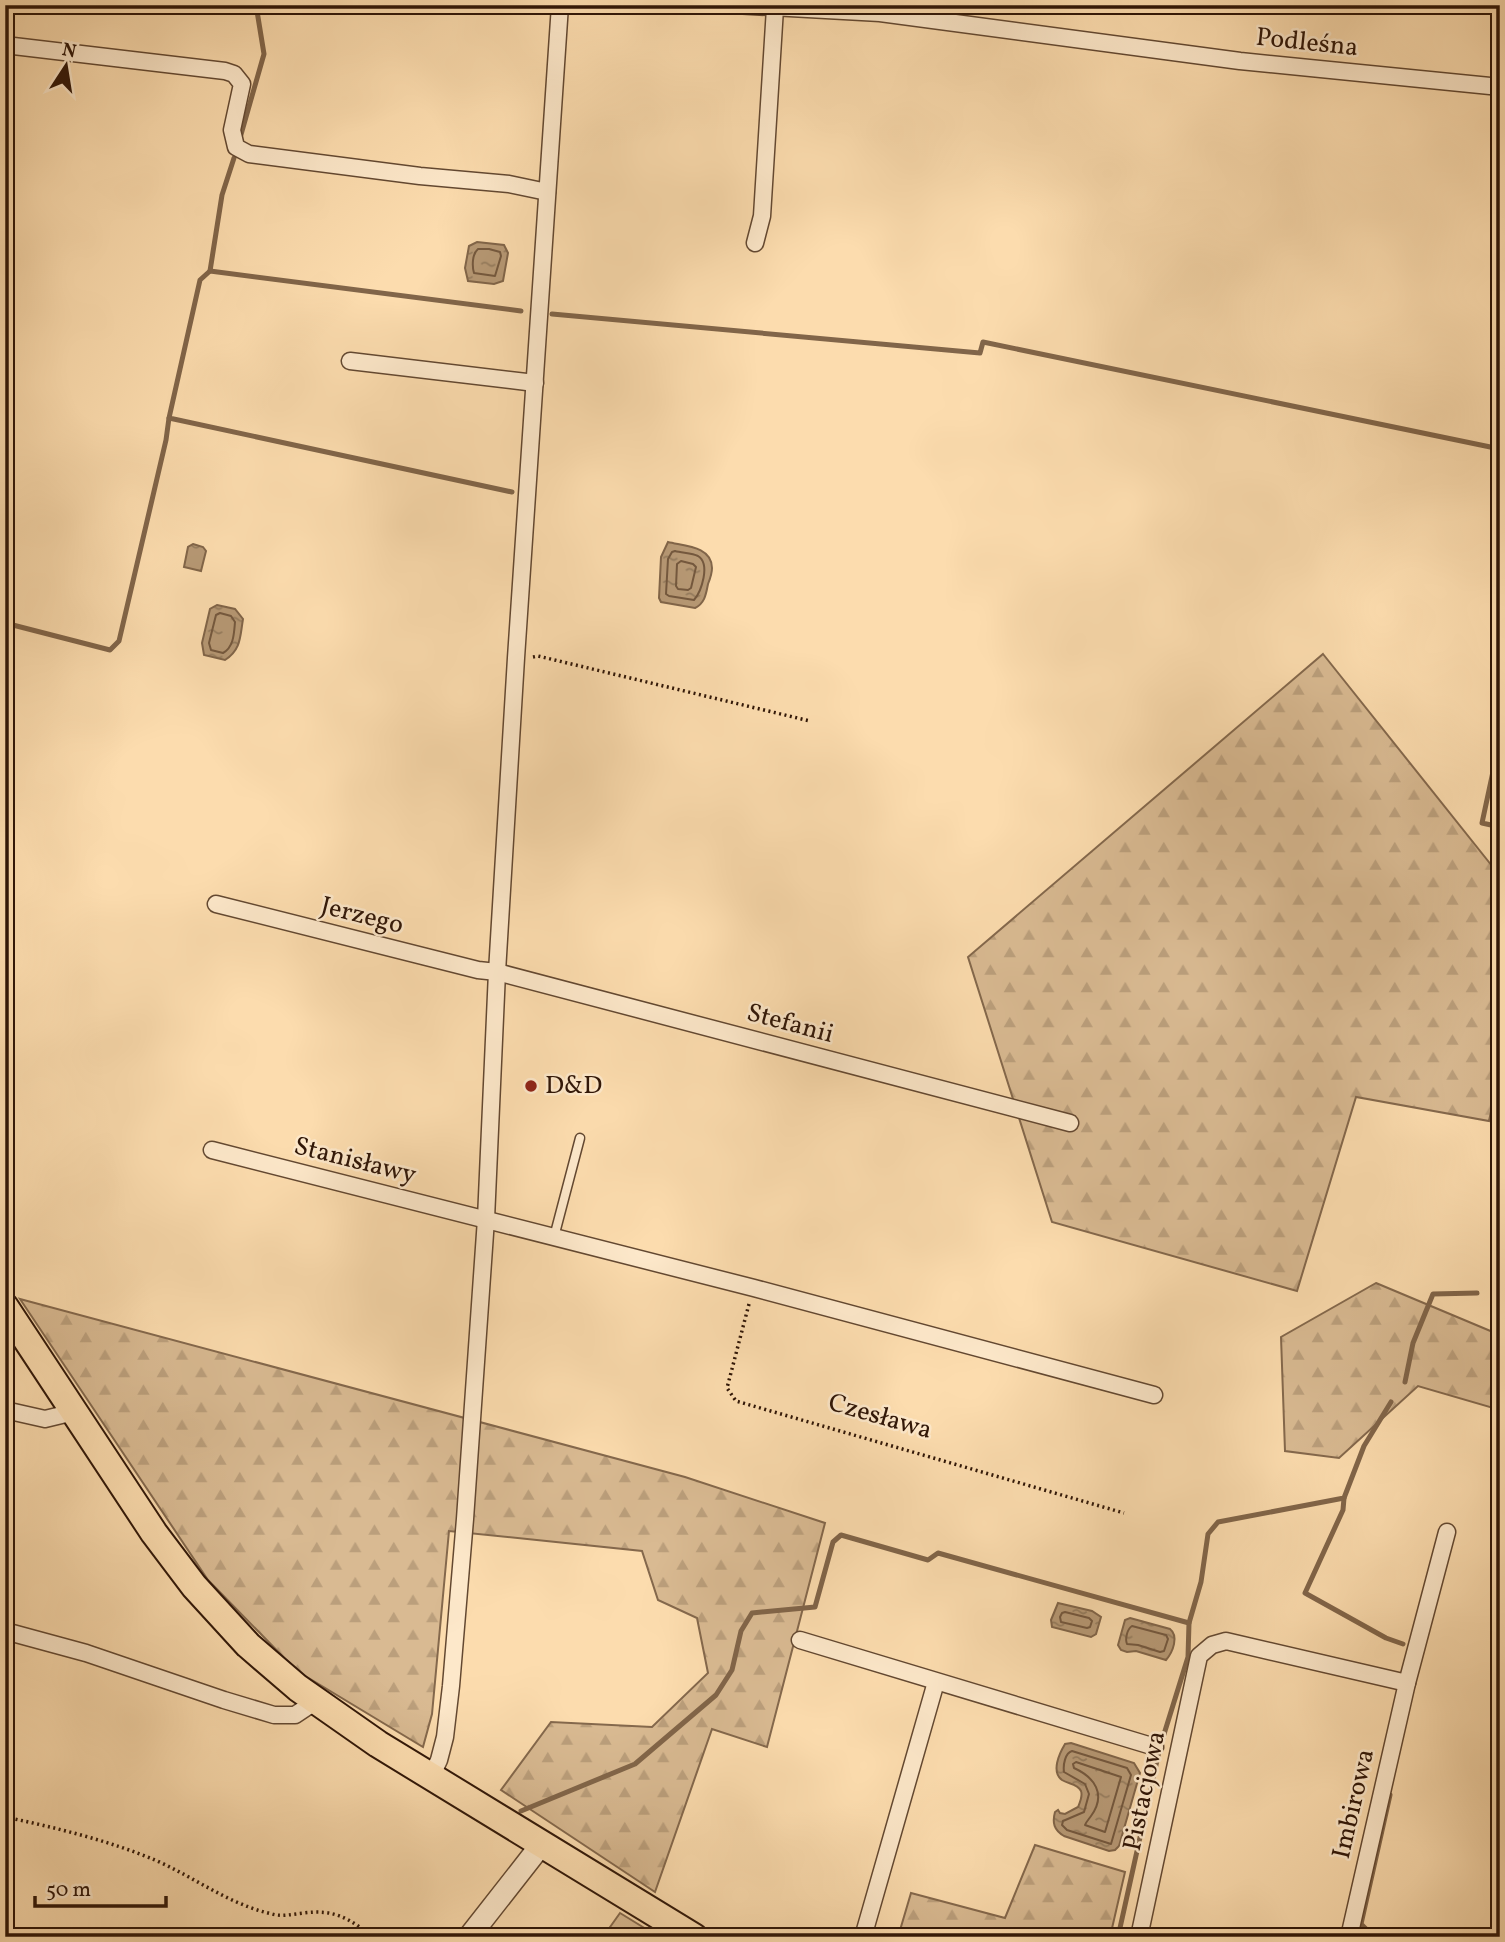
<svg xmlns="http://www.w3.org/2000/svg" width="1505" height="1942" font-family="Vollkorn,serif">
  <defs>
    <pattern id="forest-firs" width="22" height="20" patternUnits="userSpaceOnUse" patternTransform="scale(1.75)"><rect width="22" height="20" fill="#d9ba92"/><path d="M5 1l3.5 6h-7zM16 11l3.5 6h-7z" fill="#bb9f7c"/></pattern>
    <pattern id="water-ripples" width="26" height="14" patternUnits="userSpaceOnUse" patternTransform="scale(1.75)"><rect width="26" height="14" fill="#b79975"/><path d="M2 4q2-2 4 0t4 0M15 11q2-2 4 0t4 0" fill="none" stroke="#957c5e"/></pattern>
  </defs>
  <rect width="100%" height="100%" fill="#fcdcae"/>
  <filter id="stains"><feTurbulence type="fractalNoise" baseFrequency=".00286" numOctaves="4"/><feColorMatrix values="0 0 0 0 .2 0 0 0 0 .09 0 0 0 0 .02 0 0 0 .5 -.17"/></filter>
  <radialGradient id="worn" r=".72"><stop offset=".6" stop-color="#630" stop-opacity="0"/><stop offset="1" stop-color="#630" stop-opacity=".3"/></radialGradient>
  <!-- forest -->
  <g fill="url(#forest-firs)" stroke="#84684c" stroke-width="2">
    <path d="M1323 654 1500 876V1069L1489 1121 1356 1097 1297 1291 1052 1222 968 957Z"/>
    <path d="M1376 1283 1500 1335V1410L1418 1386 1339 1458 1285 1451 1281 1337Z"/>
    <path d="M20 1299 685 1477 825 1523 767 1747 712 1729 655 1892 501 1790 551 1722 652 1727 708 1673 697 1618 658 1600 642 1551 449 1531 432 1714 423 1747 297 1671 208 1580Z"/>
    <path d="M1035 1845 1125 1872 1110 1937H1037L1012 1930 1009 1937H898L911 1893 1005 1918Z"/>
    <path d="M620 1913 659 1937H603Z"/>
  </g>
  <!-- water -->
  <g fill="url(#water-ripples)" stroke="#816549" stroke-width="2">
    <path d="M477 242 504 245 508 253 503 281 494 284 468 281 465 268 469 246Z"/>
    <path d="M668 542C684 546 712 546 712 568 712 573 710 579 708 584 706 594 705 603 695 608L661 602 659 598 661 557Z"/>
    <path d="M193 544 203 547 206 551 201 571 184 567 188 547Z"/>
    <path d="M217 605 235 609 243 619C240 637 241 650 225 660L204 655 202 643 210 609Z"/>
    <path d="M1058 1603 1092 1611 1101 1617 1096 1634 1091 1637 1052 1627 1051 1620Z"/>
    <path d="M1130 1618 1170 1629C1179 1636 1173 1652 1166 1660L1136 1651 1127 1652 1121 1650 1118 1645 1125 1620Z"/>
    <path d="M1071 1743 1134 1763 1140 1773 1119 1846 1115 1850 1109 1851 1064 1836C1054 1830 1052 1823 1055 1812L1058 1810 1060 1813 1065 1814 1078 1807C1080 1802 1083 1796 1081 1791 1078 1784 1068 1784 1062 1780 1051 1772 1059 1754 1065 1744Z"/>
  </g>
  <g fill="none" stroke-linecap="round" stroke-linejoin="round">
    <!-- shore -->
    <g stroke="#74583e" stroke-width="2">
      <path d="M478 249H489L500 252 501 256 495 276 474 273C472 266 472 254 478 249Z"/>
      <path d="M675 551C682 553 692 553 698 556 711 564 701 592 694 600L669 596 666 594 668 559 672 552Z"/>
      <path d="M681 561 693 564 696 567 691 588 688 590 678 589 676 586 677 564Z"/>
      <path d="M220 613 231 616 235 622C234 633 234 647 223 653L211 650 209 643 216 615Z"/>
      <path d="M1065 1612 1089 1618 1092 1621 1090 1627 1087 1628 1061 1622 1060 1617 1062 1613Z"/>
      <path d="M1132 1626 1166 1635 1168 1639 1164 1651 1160 1652 1138 1645 1127 1644C1125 1639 1127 1629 1132 1626Z"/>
      <path d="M1072 1751 1127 1768 1131 1775 1111 1844 1067 1830 1062 1825 1063 1821 1084 1812 1089 1794 1085 1784 1064 1772C1063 1765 1065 1753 1072 1751Z"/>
      <path d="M1076 1762 1121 1777 1105 1832 1085 1825C1086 1822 1089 1819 1091 1816 1107 1794 1094 1777 1074 1768L1073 1764Z"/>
    </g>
    <!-- stream -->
    <g stroke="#816549" stroke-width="5">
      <path d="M240 138 264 54 256 5"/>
      <path d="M210 271 222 195 234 158"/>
      <path d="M552 314 980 353 983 342 1500 449"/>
      <path d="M512 492 169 418 200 280 210 271 521 311"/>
      <path d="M5 623 110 650 119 641 166 440 169 418"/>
      <path d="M1500 739 1482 823 1500 827"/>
      <path d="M1495 1286 1500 1285"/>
      <path d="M1405 1382 1413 1343 1433 1294 1477 1293"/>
      <path d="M1344 1498 1343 1510 1305 1593 1386 1638 1403 1644"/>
      <path d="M521 1811 635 1764 716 1695 732 1670 741 1631 752 1613 815 1607 833 1542 841 1535 928 1560 938 1553 1189 1623"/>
      <path d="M1118 1937 1160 1747 1188 1657 1189 1623 1201 1582 1208 1534 1218 1522 1344 1498 1364 1446 1391 1402"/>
      <path d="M1374 1937 1361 1924 1390 1795"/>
    </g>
    <!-- service casing -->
    <g stroke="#634831" stroke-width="11">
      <path id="service" d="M554 1237 580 1138"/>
    </g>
    <!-- minor casing -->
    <g stroke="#634831" stroke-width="19">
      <g id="minor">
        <path d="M734 5 880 13 1240 61 1500 87"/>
        <path d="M5 45 225 71 234 74 242 84 232 130 236 147 249 154 420 176 509 184 547 192"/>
        <path d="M755 243 762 216 775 8"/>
        <path d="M350 361 535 383"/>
        <path d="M216 904 478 970 497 972 1070 1123"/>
        <path d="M212 1150 754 1288 1154 1395"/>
        <path d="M5 1410 45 1419 74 1412"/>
        <path d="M5 1631 86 1653 224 1700 274 1715H295L316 1701"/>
        <path d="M800 1640 1155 1747"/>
        <path d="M431 1777 439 1760 445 1737 451 1686 465 1519 486 1219 497 972 516 658 560 5"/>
        <path d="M863 1937 936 1682"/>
        <path d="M1139 1937 1199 1656 1212 1645 1226 1641 1407 1683"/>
        <path d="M1349 1937 1407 1683 1447 1532"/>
      </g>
    </g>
    <!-- tertiary casing -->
    <g stroke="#634831" stroke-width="24">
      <path id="tertiary" d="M469 1937 541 1845"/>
    </g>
    <!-- primary casing -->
    <g stroke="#301607" stroke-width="30">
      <path id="primary" d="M5 1307 154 1533 194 1586 248 1645 298 1688 378 1744 694 1937"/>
    </g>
    <!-- path -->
    <g stroke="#301607" stroke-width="3.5" stroke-dasharray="2 3.5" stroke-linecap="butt">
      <path d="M533 657 538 656 810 721"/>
      <path d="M749 1304 727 1388 736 1401 1124 1513"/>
      <path d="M5 1817C54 1827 110 1841 155 1860 196 1878 228 1904 272 1914 282 1917 293 1914 304 1913 333 1909 350 1918 372 1937"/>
    </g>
    <!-- service -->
    <use href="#service" stroke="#fde8ca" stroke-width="8"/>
    <!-- minor -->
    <use href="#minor" stroke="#fde8ca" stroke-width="16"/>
    <!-- tertiary -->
    <use href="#tertiary" stroke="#fde8ca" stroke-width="21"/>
    <!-- primary -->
    <use href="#primary" stroke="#fcdcae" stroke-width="26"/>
  </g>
  <!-- markers -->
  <circle fill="#8f2418" stroke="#fde8ca" stroke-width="2.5" cx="531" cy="1086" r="7"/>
  <g text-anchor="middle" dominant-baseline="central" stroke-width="5" stroke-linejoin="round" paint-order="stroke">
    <!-- street labels -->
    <g font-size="26" fill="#301607" stroke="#fde8ca">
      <text transform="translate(1307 43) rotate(6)">Podleśna</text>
      <text transform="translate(362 916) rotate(14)">Jerzego</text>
      <text transform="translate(790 1024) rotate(15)">Stefanii</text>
      <text transform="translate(355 1161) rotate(14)">Stanisławy</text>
      <text transform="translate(880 1417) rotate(16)">Czesława</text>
      <text transform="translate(1145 1791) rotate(-78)">Pistacjowa</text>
      <text transform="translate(1354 1804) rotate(-77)">Imbirowa</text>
    </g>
    <!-- poi labels -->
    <g font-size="26" fill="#301607" stroke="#fde8ca" text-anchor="start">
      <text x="545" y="1086">D&amp;D</text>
    </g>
  </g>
  <!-- margin -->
  <rect width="1505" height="1942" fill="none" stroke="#fcdcae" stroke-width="28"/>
  <rect x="7" y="7" width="1491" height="1928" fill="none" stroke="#301607" stroke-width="3.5"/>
  <rect x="14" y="14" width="1477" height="1914" fill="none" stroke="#301607" stroke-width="2"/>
  <!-- north arrow -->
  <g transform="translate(66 66) rotate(12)" stroke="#fde8ca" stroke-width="5" paint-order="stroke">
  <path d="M0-5L12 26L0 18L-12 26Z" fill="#301607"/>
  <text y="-10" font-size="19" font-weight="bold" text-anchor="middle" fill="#301607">N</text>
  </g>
  <!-- scale -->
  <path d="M35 1896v10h131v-10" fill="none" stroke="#301607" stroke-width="3.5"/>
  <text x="46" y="1896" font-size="21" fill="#301607" stroke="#fde8ca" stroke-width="5" paint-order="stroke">50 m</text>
  <rect width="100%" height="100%" filter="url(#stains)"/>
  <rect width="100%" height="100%" fill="url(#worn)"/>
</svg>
